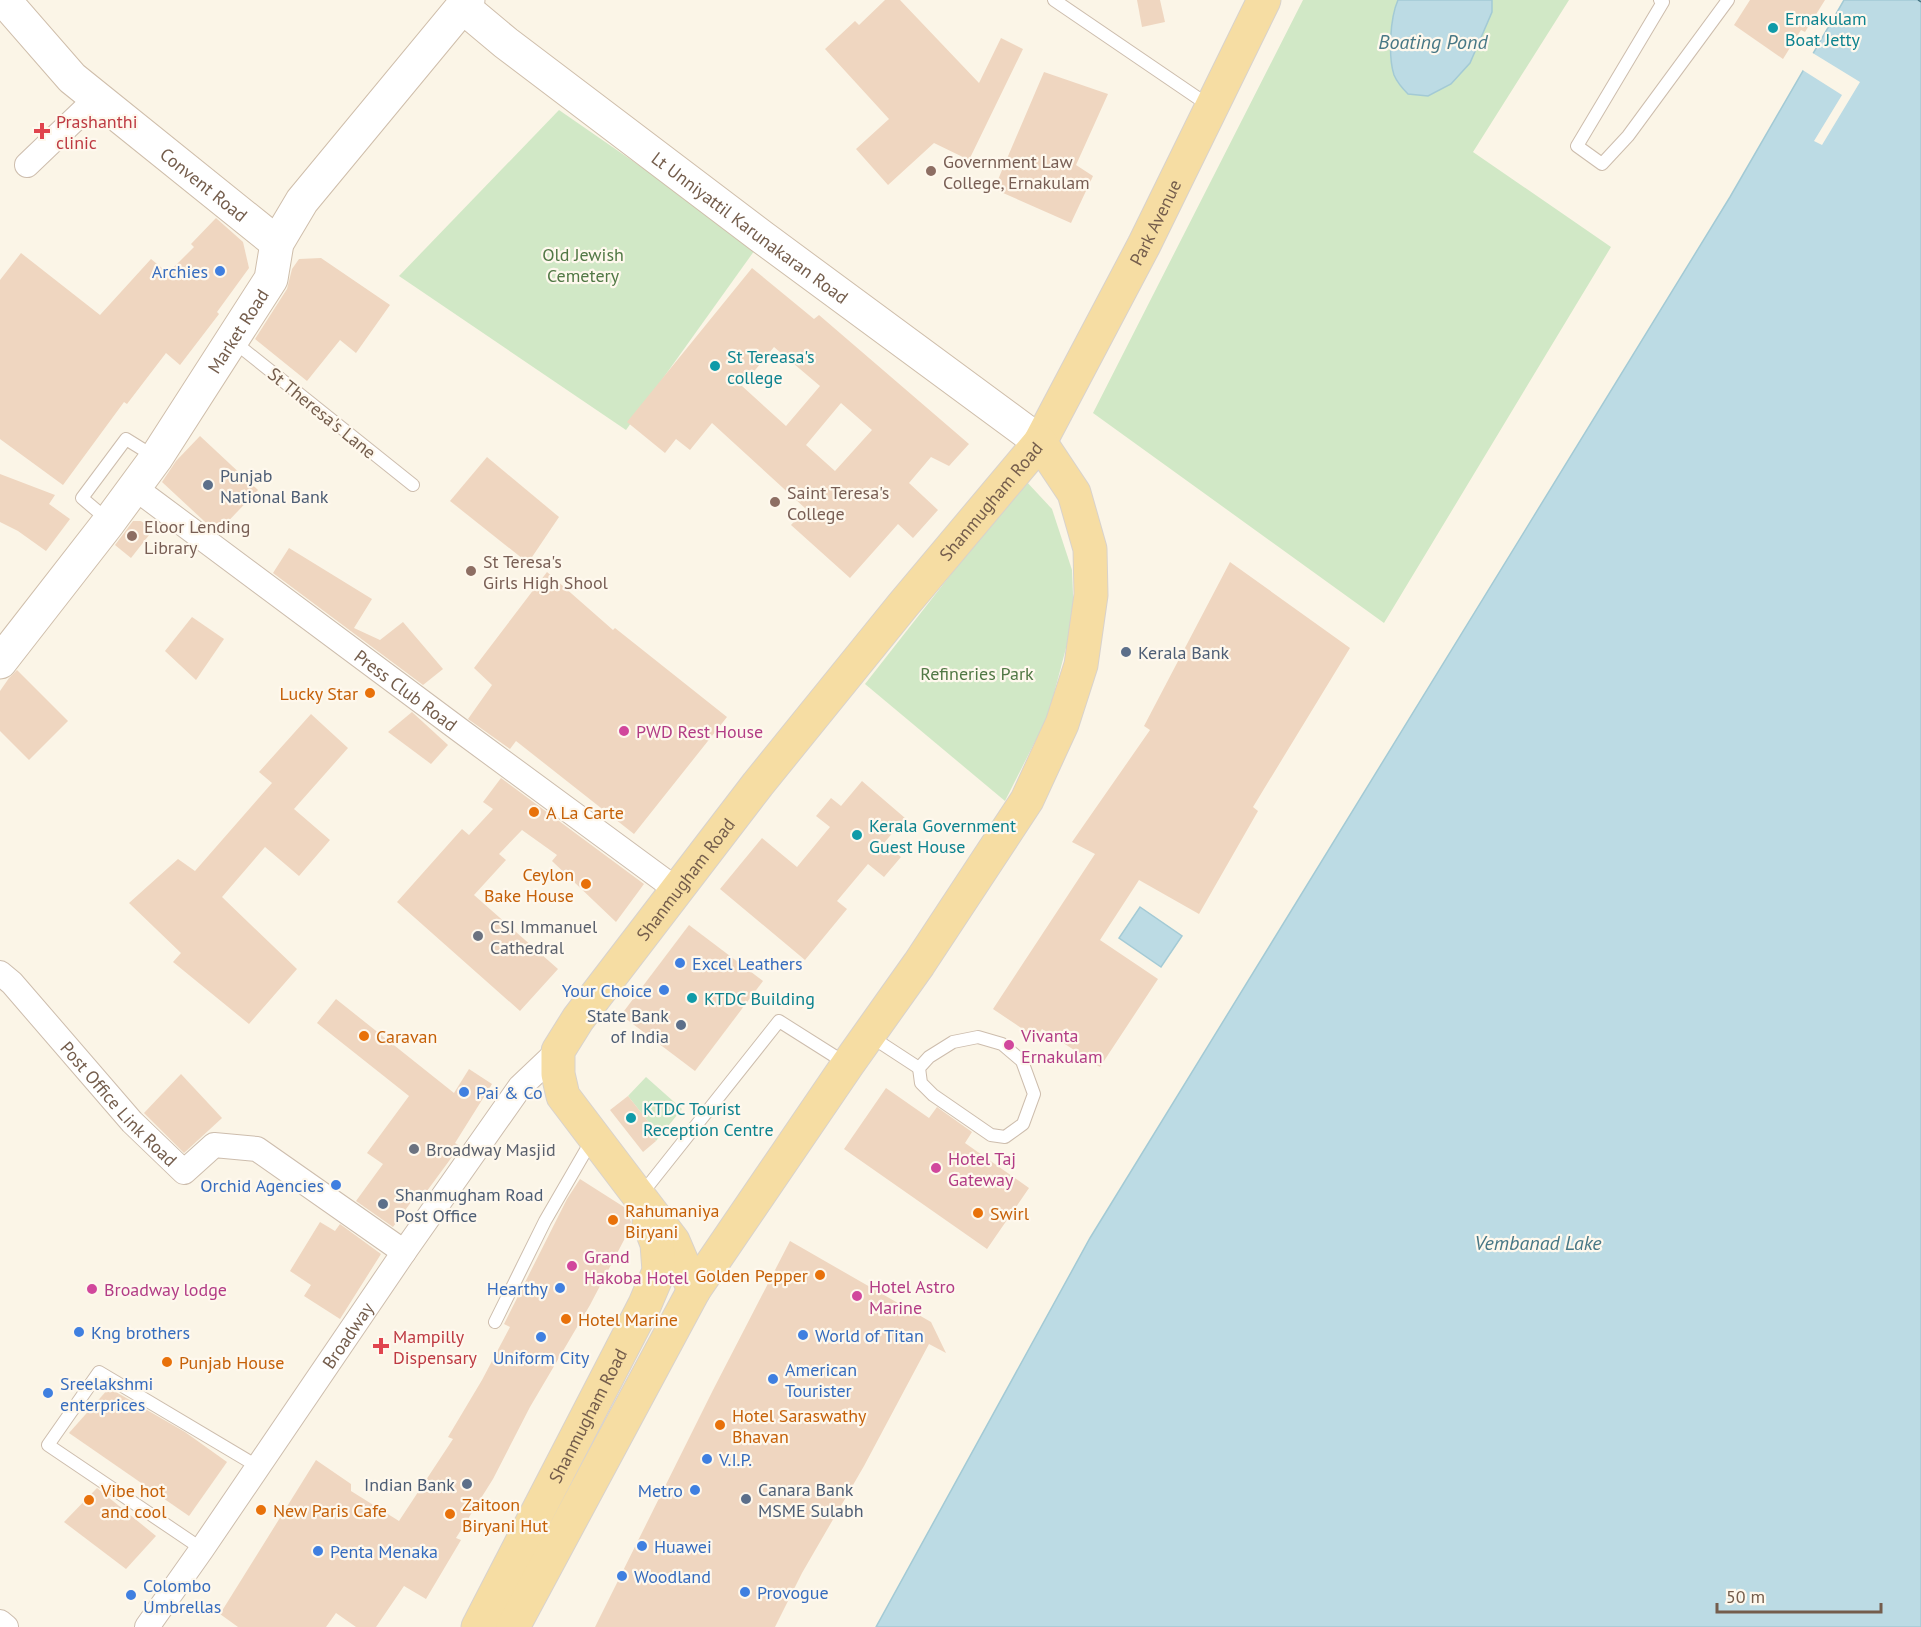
<svg xmlns="http://www.w3.org/2000/svg" width="1921" height="1627" font-family="'PT Sans',sans-serif">
  <rect width="100%" height="100%" fill="#fbf5e7"/>
  <!-- green -->
  <g fill="#d1e8c6">
    <path d="M1303 0H1569L1473 152 1611 247 1384 623 1093 413Z"/>
    <path d="M559 110 757 247 626 430 399 276Z"/>
    <path d="M1025 480 1052 509 1072 570 1074 618 1048 716 1005 801 865 684Z"/>
    <path d="M646 1077 682 1109 656 1141 647 1129 651 1125 628 1096Z"/>
  </g>
  <!-- water -->
  <g fill="#bcdbe4" stroke="#a3cad5" stroke-width="1.5">
    <path d="M1398 0H1492V12L1470 63 1451 84 1428 96 1408 94C1403 89 1397 82 1394 75 1388 56 1390 18 1398 0Z"/>
    <path d="M1844 0H1921V1627H876L1090 1238 1730 197Z"/>
    <path d="M1140 907 1182 936 1161 967 1119 938Z"/>
  </g>
  <!-- pier -->
  <path fill="#fbf5e7" d="M1811 52 1860 82 1822 145 1814 141 1842 95 1801 69Z"/>
  <g fill="none" stroke-linecap="round" stroke-linejoin="round">
    <!-- ferry -->
    <path stroke="#477785" stroke-width="1.5" stroke-dasharray="8 6" stroke-linecap="butt" d="M1918 0 1921 2"/>
  </g>
  <!-- building -->
  <g fill="#efd6c0" fill-rule="evenodd">
    <path d="M885 0H900L979 83 1001 38 1023 49 969 160 934 143 888 185 856 149 889 119 825 49 855 21 859 25Z"/>
    <path d="M1137 0H1160L1165 22 1142 27Z"/>
    <path d="M1750 0H1825L1805 32 1801 30 1783 59 1734 25Z"/>
    <path d="M1044 72 1108 94 1076 165 1093 176 1071 223 994 189Z"/>
    <path d="M216 218 243 242 249 268 217 312 219 314 180 365 166 353 127 404 124 402 63 485 0 439V280L21 253 100 315 151 259 168 273 194 247 191 244Z"/>
    <path d="M321 258 390 305 356 353 340 340 307 381 255 339 287 289 292 269 299 259Z"/>
    <path d="M752 268 814 319 819 315 969 444 949 466 931 457 909 483 938 510 913 538 898 524 850 578 791 525 806 509 712 423 690 450 676 439 665 453 627 422ZM774 347 820 386 786 426 742 386ZM841 403 872 430 835 471 806 445Z"/>
    <path d="M200 436 258 490 218 532 204 521 162 482 176 461Z"/>
    <path d="M487 457 559 517 528 563 450 501Z"/>
    <path d="M0 474 55 495 49 504 70 519 46 551 18 531 0 522Z"/>
    <path d="M133 521H141L153 530 131 558 115 545Z"/>
    <path d="M289 548 372 599 354 628 380 640 403 622 443 669 423 685 273 573Z"/>
    <path d="M1230 562 1350 648 1253 807 1258 811 1199 914 1139 880 1100 940 1158 979 1100 1067 1042 1029 1036 1038 993 1009 1095 854 1072 842 1150 730 1144 726Z"/>
    <path d="M547 572 613 630 615 628 727 717 634 834 516 741 510 749 468 719 492 685 474 668Z"/>
    <path d="M192 617 224 639 196 680 165 651Z"/>
    <path d="M17 670 68 721 29 760 0 731V691L9 678Z"/>
    <path d="M412 712 448 745 431 764 388 732Z"/>
    <path d="M311 714 348 748 294 809 330 840 299 876 265 847 222 897 297 969 249 1024 173 962 181 953 129 903 178 859 195 871 272 783 259 772Z"/>
    <path d="M501 778 644 884 616 922 552 861 557 855 522 830 499 854 506 860 474 895 558 969 520 1011 397 902 462 829 469 835 493 809 483 802Z"/>
    <path d="M862 781 905 818 884 843 901 857 884 877 868 864 837 901 847 909 805 960 720 889 762 838 797 867 830 827 816 816 831 798 841 806Z"/>
    <path d="M689 925 763 981 695 1071 621 1015Z"/>
    <path d="M336 999 454 1093 469 1069 492 1084 455 1143 460 1146 424 1195 419 1191 393 1227 356 1201 383 1164 367 1153 409 1096 317 1023Z"/>
    <path d="M181 1074 222 1118 184 1153 144 1113Z"/>
    <path d="M886 1088 929 1118 937 1107 972 1132 965 1143 1029 1188 987 1249 844 1149Z"/>
    <path d="M628 1096 651 1125 647 1129 656 1141 643 1152 610 1110Z"/>
    <path d="M580 1179 624 1207 631 1222 624 1240 590 1305 530 1407 493 1479 456 1538 461 1540 426 1599 404 1586 376 1627H356L336 1613 326 1627H238L220 1614 316 1460 351 1484V1491L399 1521 453 1439 448 1437 482 1380 510 1327 504 1324 567 1199Z"/>
    <path d="M320 1222 335 1231 340 1224 381 1254 340 1319 304 1296 311 1285 290 1271Z"/>
    <path d="M790 1241 931 1322 946 1353 929 1344 864 1466 802 1573 775 1627H595L713 1390Z"/>
    <path d="M109 1388 185 1432 227 1462 189 1516 69 1433Z"/>
    <path d="M97 1488 156 1536 126 1569 64 1522Z"/>
  </g>
  <g fill="none" stroke-linecap="round" stroke-linejoin="round">
    <!-- lane casing -->
    <g stroke="#cdbdad" stroke-width="14">
      <g id="lane">
        <path d="M1054 0 1211 107"/>
        <path d="M1660 0 1663 2 1577 146 1602 164 1628 136 1728 0"/>
        <path d="M233 341 413 485"/>
        <path d="M109 521 82 498 126 439 155 457"/>
        <path d="M870 1036 919 1068"/>
        <path d="M978 1037 1002 1044 1022 1061 1034 1094 1023 1124 1005 1137 991 1135 933 1095 921 1083 919 1068 929 1057 953 1042Z"/>
        <path d="M640 1196 779 1021 847 1064"/>
        <path d="M495 1322 545 1221 593 1138"/>
        <path d="M202 1549 48 1445 99 1372 257 1466"/>
      </g>
    </g>
    <!-- street casing -->
    <g stroke="#cdbdad" stroke-width="26">
      <g id="street">
        <path d="M27 165 97 98"/>
        <path id="s1" d="M135 488 461 731 677 890"/>
        <path id="s2" d="M0 973 12 983 132 1122 184 1172 214 1145 257 1149 404 1252"/>
        <path d="M0 1622 6 1627"/>
        <path id="s3" d="M147 1627 202 1549 404 1252 520 1087 558 1051"/>
      </g>
    </g>
    <!-- secondary casing -->
    <g stroke="#cfbeab" stroke-width="35">
      <g id="secondary">
        <path id="s4" d="M4 0 72 78 277 243"/>
        <path id="s5" d="M463 7 506 43 762 237 1040 442"/>
        <path id="s6" d="M0 662 109 522 156 458 271 279 277 243 302 201 468 0"/>
      </g>
    </g>
    <!-- primary casing -->
    <g stroke="#d8d2cd" stroke-width="35">
      <g id="primary">
        <path id="s7" d="M694 1290 673 1241 563 1096 558 1074V1051L578 1019 758 784 903 605 1040 442 1144 245 1264 0"/>
        <path id="s8" d="M478 1627 645 1304 659 1271 657 1244 649 1223"/>
        <path d="M513 1627 694 1290 848 1064 919 964 1027 800 1062 724 1081 665 1091 595 1090 549 1074 493 1040 442"/>
      </g>
    </g>
    <!-- lane -->
    <use href="#lane" stroke="#fff" stroke-width="12"/>
    <!-- street -->
    <use href="#street" stroke="#fff" stroke-width="24"/>
    <!-- secondary -->
    <use href="#secondary" stroke="#fff" stroke-width="33"/>
    <!-- primary -->
    <use href="#primary" stroke="#f6dda3" stroke-width="33"/>
  </g>
  <!-- markers -->
  <g fill="#0f9aa8" stroke="#fef8ed" stroke-width="2">
    <circle cx="1773" cy="28" r="6"/>
    <circle cx="715" cy="366" r="6"/>
    <circle cx="857" cy="835" r="6"/>
    <circle cx="692" cy="998" r="6"/>
    <circle cx="631" cy="1118" r="6"/>
  </g>
  <g fill="#e0444e" stroke="#fef8ed" stroke-width="2">
    <path d="M39 122h6v6h6v6h-6v6h-6v-6h-6v-6h6z"/>
    <path d="M378 1337h6v6h6v6h-6v6h-6v-6h-6v-6h6z"/>
  </g>
  <g fill="#8d6e63" stroke="#fef8ed" stroke-width="2">
    <circle cx="931" cy="171" r="6"/>
    <circle cx="775" cy="502" r="6"/>
    <circle cx="132" cy="536" r="6"/>
    <circle cx="471" cy="571" r="6"/>
  </g>
  <g fill="#3f7fe0" stroke="#fef8ed" stroke-width="2">
    <circle cx="220" cy="271" r="6"/>
    <circle cx="680" cy="963" r="6"/>
    <circle cx="664" cy="990" r="6"/>
    <circle cx="464" cy="1092" r="6"/>
    <circle cx="336" cy="1185" r="6"/>
    <circle cx="560" cy="1288" r="6"/>
    <circle cx="79" cy="1332" r="6"/>
    <circle cx="803" cy="1335" r="6"/>
    <circle cx="541" cy="1337" r="6"/>
    <circle cx="773" cy="1379" r="6"/>
    <circle cx="48" cy="1393" r="6"/>
    <circle cx="707" cy="1459" r="6"/>
    <circle cx="695" cy="1490" r="6"/>
    <circle cx="642" cy="1546" r="6"/>
    <circle cx="318" cy="1551" r="6"/>
    <circle cx="622" cy="1576" r="6"/>
    <circle cx="745" cy="1592" r="6"/>
    <circle cx="131" cy="1595" r="6"/>
  </g>
  <g fill="#5c6f8a" stroke="#fef8ed" stroke-width="2">
    <circle cx="208" cy="485" r="6"/>
    <circle cx="1126" cy="652" r="6"/>
    <circle cx="681" cy="1025" r="6"/>
    <circle cx="383" cy="1204" r="6"/>
    <circle cx="467" cy="1484" r="6"/>
    <circle cx="746" cy="1499" r="6"/>
  </g>
  <g fill="#e8710a" stroke="#fef8ed" stroke-width="2">
    <circle cx="370" cy="693" r="6"/>
    <circle cx="534" cy="812" r="6"/>
    <circle cx="586" cy="884" r="6"/>
    <circle cx="364" cy="1036" r="6"/>
    <circle cx="978" cy="1213" r="6"/>
    <circle cx="613" cy="1220" r="6"/>
    <circle cx="820" cy="1275" r="6"/>
    <circle cx="566" cy="1319" r="6"/>
    <circle cx="167" cy="1362" r="6"/>
    <circle cx="720" cy="1425" r="6"/>
    <circle cx="89" cy="1500" r="6"/>
    <circle cx="261" cy="1510" r="6"/>
    <circle cx="450" cy="1514" r="6"/>
  </g>
  <g fill="#d1479c" stroke="#fef8ed" stroke-width="2">
    <circle cx="624" cy="731" r="6"/>
    <circle cx="1009" cy="1045" r="6"/>
    <circle cx="936" cy="1168" r="6"/>
    <circle cx="572" cy="1266" r="6"/>
    <circle cx="92" cy="1289" r="6"/>
    <circle cx="857" cy="1296" r="6"/>
  </g>
  <g fill="#6b7280" stroke="#fef8ed" stroke-width="2">
    <circle cx="478" cy="936" r="6"/>
    <circle cx="414" cy="1149" r="6"/>
  </g>
  <g text-anchor="middle" dominant-baseline="central" stroke-width="4.5" stroke-linejoin="round" paint-order="stroke">
    <!-- culture labels -->
    <g font-size="18" fill="#0d838f" stroke="#fef8ed" text-anchor="start">
      <text x="1785" y="18">Ernakulam<tspan x="1785" dy="21">Boat Jetty</tspan></text>
      <text x="727" y="356">St Tereasa's<tspan x="727" dy="21">college</tspan></text>
      <text x="869" y="825">Kerala Government<tspan x="869" dy="21">Guest House</tspan></text>
      <text x="704" y="998">KTDC Building</text>
      <text x="643" y="1108">KTDC Tourist<tspan x="643" dy="21">Reception Centre</tspan></text>
    </g>
    <!-- health labels -->
    <g font-size="18" fill="#be3a42" stroke="#fef8ed" text-anchor="start">
      <text x="56" y="121">Prashanthi<tspan x="56" dy="21">clinic</tspan></text>
      <text x="393" y="1336">Mampilly<tspan x="393" dy="21">Dispensary</tspan></text>
    </g>
    <!-- education labels -->
    <g font-size="18" fill="#785e54" stroke="#fef8ed" text-anchor="start">
      <text x="943" y="161">Government Law<tspan x="943" dy="21">College, Ernakulam</tspan></text>
      <text x="787" y="492">Saint Teresa's<tspan x="787" dy="21">College</tspan></text>
      <text x="144" y="526">Eloor Lending<tspan x="144" dy="21">Library</tspan></text>
      <text x="483" y="561">St Teresa's<tspan x="483" dy="21">Girls High Shool</tspan></text>
    </g>
    <!-- street labels -->
    <g font-size="18" fill="#745d4c" stroke="#fef8ed">
      <text stroke="none"><textPath href="#s4" startOffset="273">Convent Road</textPath></text>
      <text stroke="none"><textPath href="#s7" startOffset="1306">Park Avenue</textPath></text>
      <text stroke="none"><textPath href="#s5" startOffset="362">Lt Unniyattil Karunakaran Road</textPath></text>
      <text stroke="none"><textPath href="#s6" startOffset="408">Market Road</textPath></text>
      <text transform="translate(322 413) rotate(39)">St Theresa's Lane</text>
      <text stroke="none"><textPath href="#s7" startOffset="981">Shanmugham Road</textPath></text>
      <text stroke="none"><textPath href="#s1" startOffset="338">Press Club Road</textPath></text>
      <text stroke="none"><textPath href="#s7" startOffset="495">Shanmugham Road</textPath></text>
      <text stroke="none"><textPath href="#s2" startOffset="177">Post Office Link Road</textPath></text>
      <text stroke="none"><textPath href="#s3" startOffset="354">Broadway</textPath></text>
      <text stroke="none"><textPath href="#s8" startOffset="238">Shanmugham Road</textPath></text>
    </g>
    <!-- park labels -->
    <g font-size="18" fill="#517845" stroke="#fef8ed">
      <text x="583" y="254">Old Jewish<tspan x="583" dy="21">Cemetery</tspan></text>
      <text x="977" y="673">Refineries Park</text>
    </g>
    <!-- shop labels -->
    <g font-size="18" fill="#366cbe" stroke="#fef8ed" text-anchor="start">
      <text x="208" y="271" text-anchor="end">Archies</text>
      <text x="692" y="963">Excel Leathers</text>
      <text x="652" y="990" text-anchor="end">Your Choice</text>
      <text x="476" y="1092">Pai &amp; Co</text>
      <text x="324" y="1185" text-anchor="end">Orchid Agencies</text>
      <text x="548" y="1288" text-anchor="end">Hearthy</text>
      <text x="91" y="1332">Kng brothers</text>
      <text x="815" y="1335">World of Titan</text>
      <text x="541" y="1357" text-anchor="middle">Uniform City</text>
      <text x="785" y="1369">American<tspan x="785" dy="21">Tourister</tspan></text>
      <text x="60" y="1383">Sreelakshmi<tspan x="60" dy="21">enterprices</tspan></text>
      <text x="719" y="1459">V.I.P.</text>
      <text x="683" y="1490" text-anchor="end">Metro</text>
      <text x="654" y="1546">Huawei</text>
      <text x="330" y="1551">Penta Menaka</text>
      <text x="634" y="1576">Woodland</text>
      <text x="143" y="1585">Colombo<tspan x="143" dy="21">Umbrellas</tspan></text>
      <text x="757" y="1592">Provogue</text>
    </g>
    <!-- service labels -->
    <g font-size="18" fill="#4e5e75" stroke="#fef8ed" text-anchor="start">
      <text x="220" y="475">Punjab<tspan x="220" dy="21">National Bank</tspan></text>
      <text x="1138" y="652">Kerala Bank</text>
      <text x="669" y="1015" text-anchor="end">State Bank<tspan x="669" dy="21">of India</tspan></text>
      <text x="395" y="1194">Shanmugham Road<tspan x="395" dy="21">Post Office</tspan></text>
      <text x="455" y="1484" text-anchor="end">Indian Bank</text>
      <text x="758" y="1489">Canara Bank<tspan x="758" dy="21">MSME Sulabh</tspan></text>
    </g>
    <!-- food labels -->
    <g font-size="18" fill="#c56008" stroke="#fef8ed" text-anchor="start">
      <text x="358" y="693" text-anchor="end">Lucky Star</text>
      <text x="546" y="812">A La Carte</text>
      <text x="574" y="874" text-anchor="end">Ceylon<tspan x="574" dy="21">Bake House</tspan></text>
      <text x="376" y="1036">Caravan</text>
      <text x="625" y="1210">Rahumaniya<tspan x="625" dy="21">Biryani</tspan></text>
      <text x="990" y="1213">Swirl</text>
      <text x="808" y="1275" text-anchor="end">Golden Pepper</text>
      <text x="578" y="1319">Hotel Marine</text>
      <text x="179" y="1362">Punjab House</text>
      <text x="732" y="1415">Hotel Saraswathy<tspan x="732" dy="21">Bhavan</tspan></text>
      <text x="101" y="1490">Vibe hot<tspan x="101" dy="21">and cool</tspan></text>
      <text x="462" y="1504">Zaitoon<tspan x="462" dy="21">Biryani Hut</tspan></text>
      <text x="273" y="1510">New Paris Cafe</text>
    </g>
    <!-- hotel labels -->
    <g font-size="18" fill="#b23c85" stroke="#fef8ed" text-anchor="start">
      <text x="636" y="731">PWD Rest House</text>
      <text x="1021" y="1035">Vivanta<tspan x="1021" dy="21">Ernakulam</tspan></text>
      <text x="948" y="1158">Hotel Taj<tspan x="948" dy="21">Gateway</tspan></text>
      <text x="584" y="1256">Grand<tspan x="584" dy="21">Hakoba Hotel</tspan></text>
      <text x="869" y="1286">Hotel Astro<tspan x="869" dy="21">Marine</tspan></text>
      <text x="104" y="1289">Broadway lodge</text>
    </g>
    <!-- worship labels -->
    <g font-size="18" fill="#5b616d" stroke="#fef8ed" text-anchor="start">
      <text x="490" y="926">CSI Immanuel<tspan x="490" dy="21">Cathedral</tspan></text>
      <text x="426" y="1149">Broadway Masjid</text>
    </g>
    <!-- water labels -->
    <g font-size="20" font-style="italic" fill="#477785" stroke="#fef8ed">
      <text x="1433" y="42">Boating Pond</text>
      <text x="1538" y="1243">Vembanad Lake</text>
    </g>
  </g>
  <!-- scale -->
  <path d="M1717 1603v9h164v-9" fill="none" stroke="#745d4c" stroke-width="3"/>
  <text x="1726" y="1603" font-size="18" fill="#745d4c" stroke="#fef8ed" stroke-width="4.5" paint-order="stroke">50 m</text>
</svg>
